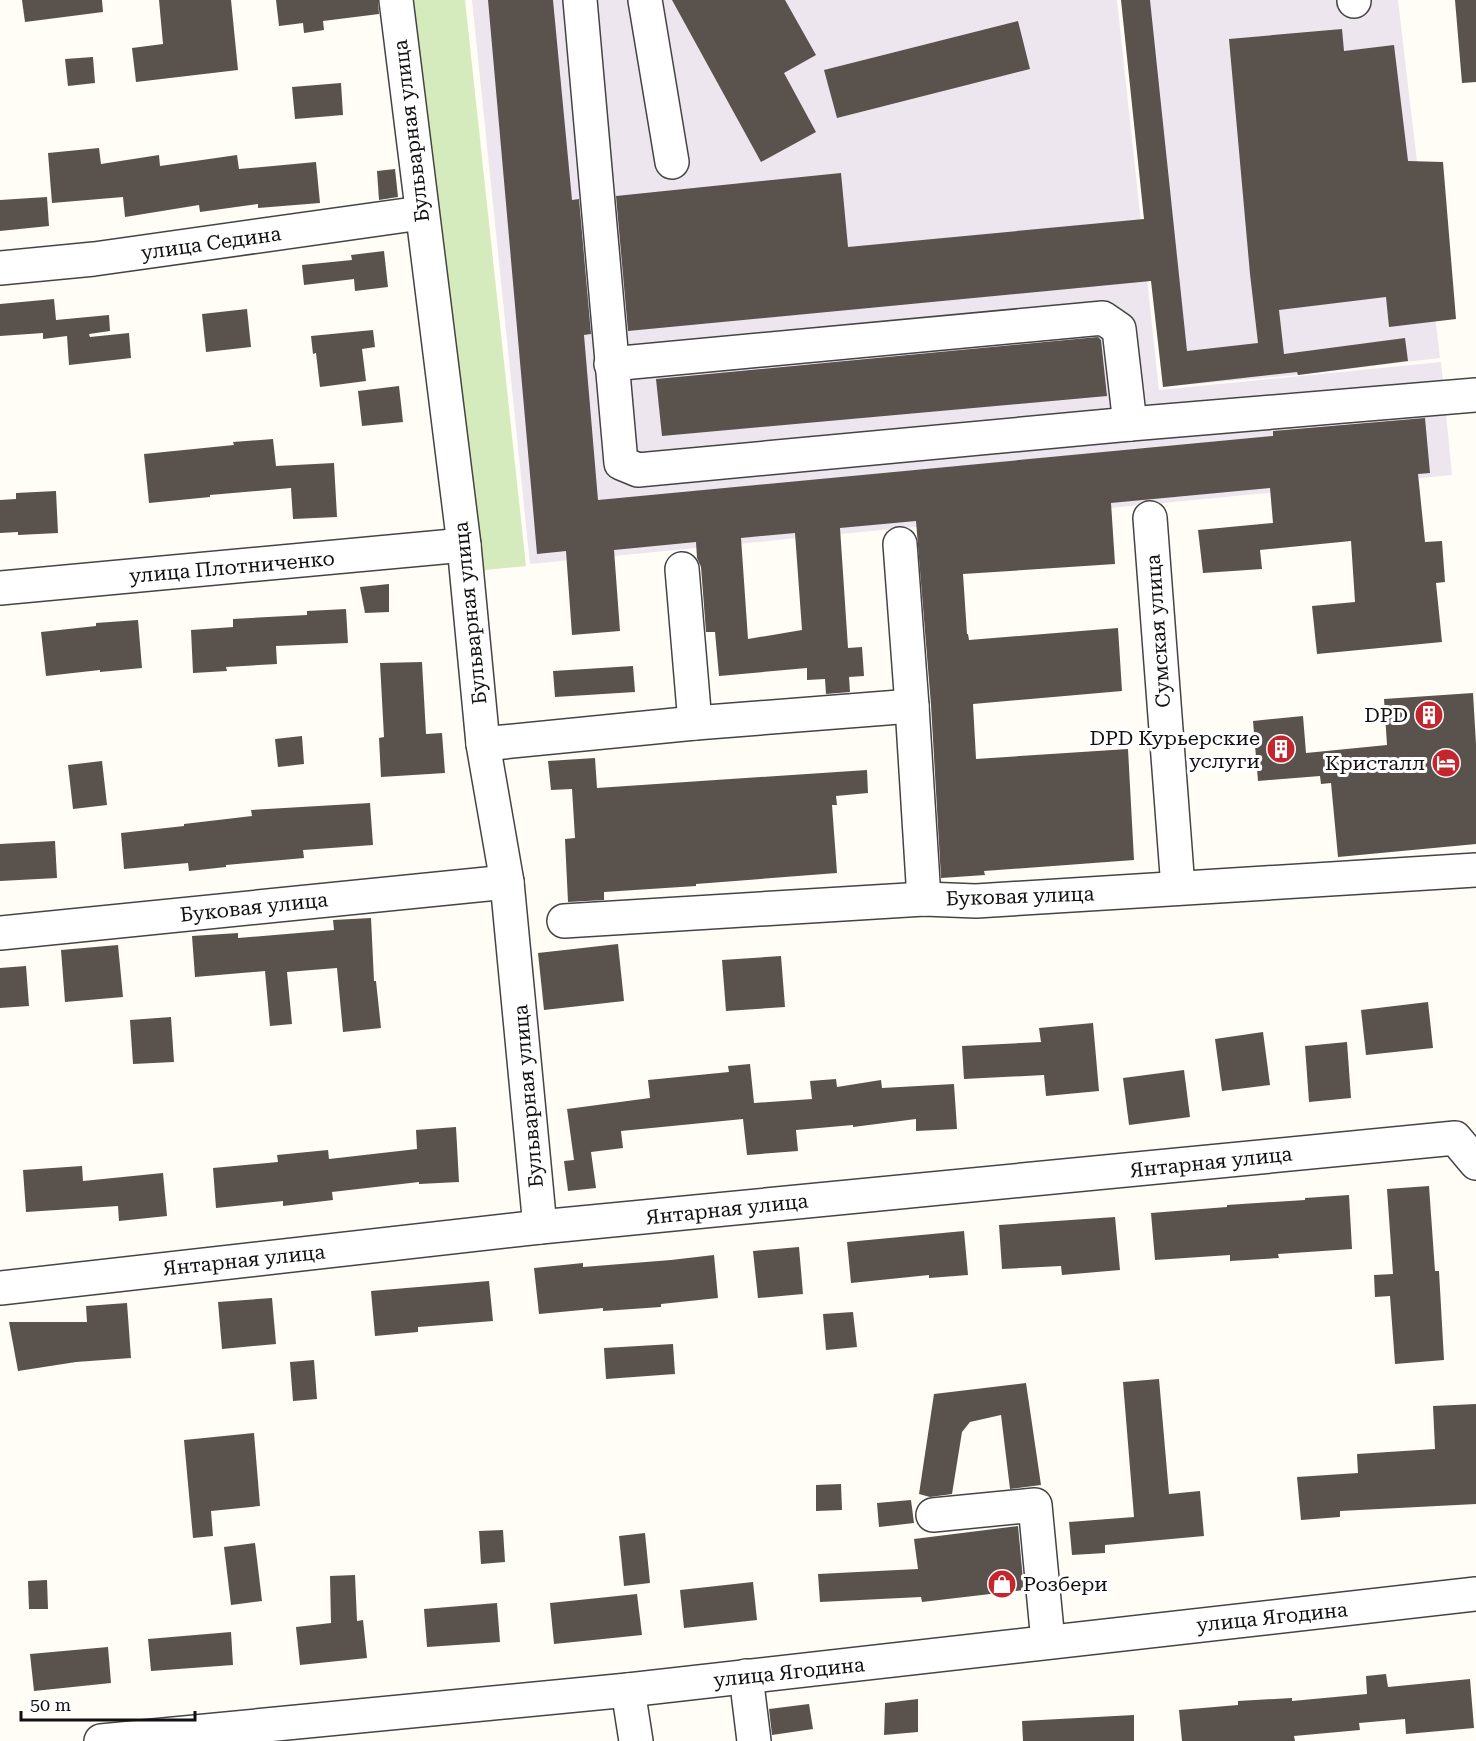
<svg xmlns="http://www.w3.org/2000/svg" width="1476" height="1741" font-family="'Roboto Serif',serif">
  <rect width="100%" height="100%" fill="#fffdf5"/>
  <!-- industrial -->
  <g fill="#eee6ef">
    <path d="M472 0H1117L1159 390 1441 362 1452 475 530 564Z"/>
    <path d="M1121 0H1398L1440 358 1298 375 1163 387Z"/>
  </g>
  <!-- green -->
  <path fill="#d5ebbd" d="M410 0H465L526 566 475 571Z"/>
  <!-- building -->
  <g fill="#5a524d" fill-rule="evenodd">
    <path d="M22 0H102L103 12 25 22Z"/>
    <path d="M159 0H231L238 70 136 82 132 48 163 44Z"/>
    <path d="M276 0H378L379 14 323 21 324 30 304 33 303 23 279 26Z"/>
    <path d="M488 0H553L572 200 579 199 591 334 584 335 598 500 1273 436V431L1425 418 1430 473 1418 474 1425 542 1442 541 1445 582 1436 583 1442 642 1317 654 1312 606 1355 602 1351 541 1260 550 1262 569 1203 573 1198 530 1273 523 1270 488 1111 503 1115 564 963 574 967 634H968L969 640 1118 628 1122 691 973 704 976 759 1128 749 1134 860 984 871 985 875 941 878 931 705 916 521 840 528 848 648 862 647 864 676 849 677 850 692 826 694 825 679 807 680V668L719 676 715 632H706L701 567 697 558 696 542 614 550 620 631 572 635 566 551 537 554ZM795 533 802 630 748 639 741 538Z"/>
    <path d="M672 0H785L816 55 784 73 816 132 761 162Z"/>
    <path d="M1121 0H1150L1187 351 1258 343 1250 274 1229 39 1342 29 1344 51 1394 45 1408 161 1443 162 1456 319 1389 327 1386 297 1279 310 1284 354 1405 338 1408 361 1298 375 1297 372 1163 387 1151 281 628 331 616 196 841 173 848 247 1144 219Z"/>
    <path d="M1455 0H1476V82L1462 83Z"/>
    <path d="M1018 21 1030 69 837 118 824 70Z"/>
    <path d="M93 57 95 83 68 86 65 59Z"/>
    <path d="M341 83 343 115 295 119 292 87Z"/>
    <path d="M99 148 101 164 159 155 160 166 237 155 239 169 316 162 320 203 258 208V204L200 212 199 205 125 217 123 197 52 203 48 153Z"/>
    <path d="M395 169 398 197 379 200 377 171Z"/>
    <path d="M47 197 49 226 0 231V200Z"/>
    <path d="M384 251 388 287 355 291 354 279 304 285 302 265 352 260 351 255Z"/>
    <path d="M54 299 56 320 109 315 110 331 89 334 90 337 129 333 131 358 69 365 67 336 43 339V333L0 336V304Z"/>
    <path d="M247 309 251 347 206 352 202 314Z"/>
    <path d="M373 330 375 347 362 349 366 381 320 387 316 353 313 354 311 336Z"/>
    <path d="M1098 337 1101 340 1107 396 662 436 656 379Z"/>
    <path d="M399 386 403 422 362 426 358 391Z"/>
    <path d="M273 439 276 466 334 463 337 517 293 519 291 488 210 495V497L149 503 144 454 234 445 233 442Z"/>
    <path d="M56 491 58 533 18 535V532L0 533V500L16 499V493Z"/>
    <path d="M389 584V612L365 613 360 587Z"/>
    <path d="M346 609 348 643 276 646 277 664 226 667 227 671 193 673 191 630 233 627V619L307 615V611Z"/>
    <path d="M138 620 142 668 100 672V670L46 676 41 632 96 626V623Z"/>
    <path d="M422 662 426 734 442 733 445 773 381 777 379 738 384 737 380 663Z"/>
    <path d="M633 666 635 692 555 697 553 671Z"/>
    <path d="M1473 693 1476 744V844L1338 857 1331 783 1321 784 1320 776 1258 781 1253 721 1303 716 1306 753 1387 745 1384 699Z"/>
    <path d="M302 736 304 764 278 767 275 739Z"/>
    <path d="M595 758 597 788 867 770 868 793 836 796 837 805H832L837 873 696 884V886L604 892V900L568 902 565 839 575 838 572 789 551 790 548 761Z"/>
    <path d="M102 761 107 805 73 809 68 765Z"/>
    <path d="M370 803 373 845 303 850 304 858 226 865V867L189 871 188 863 124 869 121 833 184 826V824L252 816 251 810Z"/>
    <path d="M55 841 57 878 0 881V844Z"/>
    <path d="M371 918 374 981H376L381 1028 343 1032 337 968 287 972 292 1024 270 1026 265 971 195 977 192 936 238 933V938L334 930 333 920Z"/>
    <path d="M618 944 624 1001 544 1010 538 953Z"/>
    <path d="M118 945 123 997 65 1002 61 950Z"/>
    <path d="M781 956 785 1007 726 1011 722 960Z"/>
    <path d="M26 966 29 1006 0 1008V968Z"/>
    <path d="M1428 1002 1433 1048 1366 1055 1361 1010Z"/>
    <path d="M171 1017 174 1062 133 1064 130 1020Z"/>
    <path d="M1093 1023 1099 1091 1046 1096 1044 1075 964 1079 962 1046 1041 1042 1039 1028Z"/>
    <path d="M1263 1032 1270 1085 1222 1091 1215 1039Z"/>
    <path d="M1347 1042 1351 1098 1309 1102 1305 1046Z"/>
    <path d="M750 1064 754 1103 812 1099 810 1081 836 1079 837 1087 881 1080 882 1088 954 1084 957 1129 916 1131V1119L853 1127V1125L796 1130 798 1151 747 1155 743 1119 621 1131 623 1148 591 1152 596 1188 568 1191 564 1161 574 1160 567 1109 650 1098 648 1080 729 1072 728 1066Z"/>
    <path d="M1184 1070 1190 1117 1129 1125 1123 1078Z"/>
    <path d="M456 1127 459 1182 419 1184V1182L332 1192 333 1200 283 1206V1201L216 1208 213 1168 278 1162 277 1155 328 1150 329 1159 417 1149 416 1130Z"/>
    <path d="M82 1166 83 1181 163 1173 167 1216 119 1221 118 1206 26 1212 23 1170Z"/>
    <path d="M1429 1186 1435 1271H1439L1444 1360 1395 1364 1390 1296 1375 1297 1374 1275 1393 1274 1387 1189Z"/>
    <path d="M1349 1195 1352 1249 1278 1254 1279 1258 1230 1261V1255L1155 1260 1151 1213 1227 1207V1205L1305 1200V1198Z"/>
    <path d="M1115 1217 1120 1270 1062 1275 1061 1266 1002 1269 999 1225Z"/>
    <path d="M964 1231 968 1275 929 1278V1275L851 1283 847 1242Z"/>
    <path d="M799 1247 803 1294 758 1298 753 1251Z"/>
    <path d="M714 1255 718 1298 661 1304V1307L603 1311V1308L539 1314 534 1268 583 1263V1267L671 1260Z"/>
    <path d="M489 1281 493 1321 418 1327V1332L375 1336 371 1291Z"/>
    <path d="M272 1298 276 1344 222 1349 218 1302Z"/>
    <path d="M127 1303 131 1358 76 1362 18 1371 9 1322H87L86 1306Z"/>
    <path d="M853 1312 857 1347 826 1350 823 1314Z"/>
    <path d="M673 1344 675 1374 606 1379 604 1348Z"/>
    <path d="M314 1360 317 1399 293 1401 290 1362Z"/>
    <path d="M1159 1379 1169 1494 1200 1491 1204 1536 1105 1545V1553L1072 1555 1069 1522 1134 1517 1123 1382Z"/>
    <path d="M1026 1383 1041 1485 1010 1489 1001 1415 970 1422 962 1432 952 1494 930 1497 919 1494 934 1394Z"/>
    <path d="M1476 1404V1504L1340 1511V1517L1301 1520 1297 1477 1358 1473 1357 1454 1435 1449 1433 1406Z"/>
    <path d="M254 1433 260 1506 211 1511 213 1536 193 1538 184 1440Z"/>
    <path d="M841 1484 842 1510 816 1511V1485Z"/>
    <path d="M911 1500 914 1523 879 1527 877 1503Z"/>
    <path d="M1018 1526 1024 1590 922 1602 921 1597 820 1602 818 1574 918 1569 914 1539Z"/>
    <path d="M503 1530 505 1562 481 1564 479 1531Z"/>
    <path d="M645 1533 650 1583 624 1586 619 1536Z"/>
    <path d="M255 1543 262 1601 231 1605 224 1547Z"/>
    <path d="M355 1575 357 1621 363 1620 367 1658 300 1665 296 1627 331 1623 330 1576Z"/>
    <path d="M47 1580 48 1609H29L28 1581Z"/>
    <path d="M753 1582 757 1620 684 1628 680 1590Z"/>
    <path d="M637 1594 642 1635 554 1644 550 1603Z"/>
    <path d="M497 1603 500 1642 427 1647 424 1609Z"/>
    <path d="M231 1632 233 1665 151 1671 148 1639Z"/>
    <path d="M108 1647 111 1683 34 1691 30 1654Z"/>
    <path d="M1386 1674 1388 1687 1470 1679 1474 1728 1406 1734 1405 1719 1359 1723 1360 1730 1294 1736 1295 1741H1182L1179 1710 1238 1705V1701L1292 1698V1701L1367 1694 1366 1676Z"/>
    <path d="M918 1699V1732L884 1735 885 1703Z"/>
    <path d="M809 1704 813 1729 772 1735 769 1709Z"/>
    <path d="M1134 1715V1741H1023L1022 1721Z"/>
  </g>
  <g fill="none" stroke-linecap="round" stroke-linejoin="round">
    <!-- minor casing -->
    <g stroke="#444" stroke-width="36">
      <g id="minor">
        <path d="M396 0 464 545 483 744 507 882 540 1227"/>
        <path d="M580 0 621 463 638 470 1130 424 1476 395"/>
        <path d="M645 0 672 162"/>
        <path d="M1354 1V0"/>
        <path d="M0 268 94 259 421 213"/>
        <path d="M611 364 1103 318 1119 329 1130 424"/>
        <path d="M1150 518 1178 888"/>
        <path d="M900 544 912 706 924 899"/>
        <path d="M682 569 695 723"/>
        <path d="M0 588 464 545"/>
        <path d="M483 744 695 723 912 706"/>
        <path d="M564 921 924 899 976 901 1476 870"/>
        <path d="M0 933 507 882"/>
        <path d="M0 1288 540 1227 1455 1138 1476 1163"/>
        <path d="M933 1515 1035 1505 1048 1642"/>
        <path d="M746 1676 754 1741"/>
        <path d="M628 1690 636 1741"/>
        <path d="M101 1741 628 1690 1476 1594"/>
      </g>
    </g>
    <!-- minor -->
    <use href="#minor" stroke="#fff" stroke-width="33"/>
  </g>
  <!-- icons -->
  <defs>
    <g id="building-disc" transform="scale(1.5)"><circle r="9.5" fill="#c4262e" stroke="#fff"/><path d="M-4-6H4V6H1V3H-1V6H-4ZM-2.5-4.3h1.7v1.8h-1.7ZM.8-4.3h1.7v1.8H.8ZM-2.5-1h1.7V.8h-1.7ZM.8-1h1.7V.8H.8Z" fill="#fff"/></g>
    <g id="hotel-disc" transform="scale(1.5)"><circle r="9.5" fill="#c4262e" stroke="#fff"/><path d="M-6-4.5h1.5V1H6V5H4.5V3h-9V5H-6ZM-4 0a1.8 1.8 0 1 1 3.6 0ZM.5 0V-2.5h3Q6-2.5 6 0Z" fill="#fff"/></g>
    <g id="shop-disc" transform="scale(1.5)"><circle r="9.5" fill="#c4262e" stroke="#fff"/><path d="M-5-2.5h2.3a2.7 3.5 0 0 1 5.4 0H5L5.5 6h-11ZM-1.5-2.5h3a1.5 2.3 0 0 0-3 0Z" fill="#fff"/></g>
  </defs>
  <g fill-rule="evenodd">
    <use href="#building-disc" x="1429" y="715"/>
    <use href="#building-disc" x="1281" y="749"/>
    <use href="#hotel-disc" x="1446" y="763"/>
    <use href="#shop-disc" x="1002" y="1584"/>
  </g>
  <g text-anchor="middle" dominant-baseline="central" stroke-width="6" stroke-linejoin="round" paint-order="stroke">
    <!-- street labels -->
    <g font-size="20" fill="#111" stroke="#fff">
      <text transform="translate(411 131) rotate(-97)">Бульварная улица</text>
      <text transform="translate(211 243) rotate(-8)">улица Седина</text>
      <text transform="translate(232 567) rotate(-5)">улица Плотниченко</text>
      <text transform="translate(470 613) rotate(-96)">Бульварная улица</text>
      <text transform="translate(1158 631) rotate(-94)">Сумская улица</text>
      <text transform="translate(1020 896) rotate(-2)">Буковая улица</text>
      <text transform="translate(254 907) rotate(-6)">Буковая улица</text>
      <text transform="translate(528 1096) rotate(-95)">Бульварная улица</text>
      <text transform="translate(1211 1162) rotate(-6)">Янтарная улица</text>
      <text transform="translate(727 1209) rotate(-6)">Янтарная улица</text>
      <text transform="translate(244 1260) rotate(-6)">Янтарная улица</text>
      <text transform="translate(1272 1617) rotate(-6)">улица Ягодина</text>
      <text transform="translate(789 1672) rotate(-6)">улица Ягодина</text>
    </g>
    <!-- poi labels -->
    <g font-size="20" fill="#111" stroke="#fff" text-anchor="end">
      <text x="1408" y="715">DPD</text>
      <text x="1260" y="738">DPD Курьерские<tspan x="1260" dy="23">услуги</tspan></text>
      <text x="1425" y="763">Кристалл</text>
      <text x="1023" y="1584" text-anchor="start">Розбери</text>
    </g>
  </g>
  <!-- scale -->
  <path d="M21 1711v9h174v-9" fill="none" stroke="#111111" stroke-width="3"/>
  <text x="30" y="1711" font-size="18" fill="#111111" stroke="#ffffff" stroke-width="4.5" paint-order="stroke">50 m</text>
</svg>
